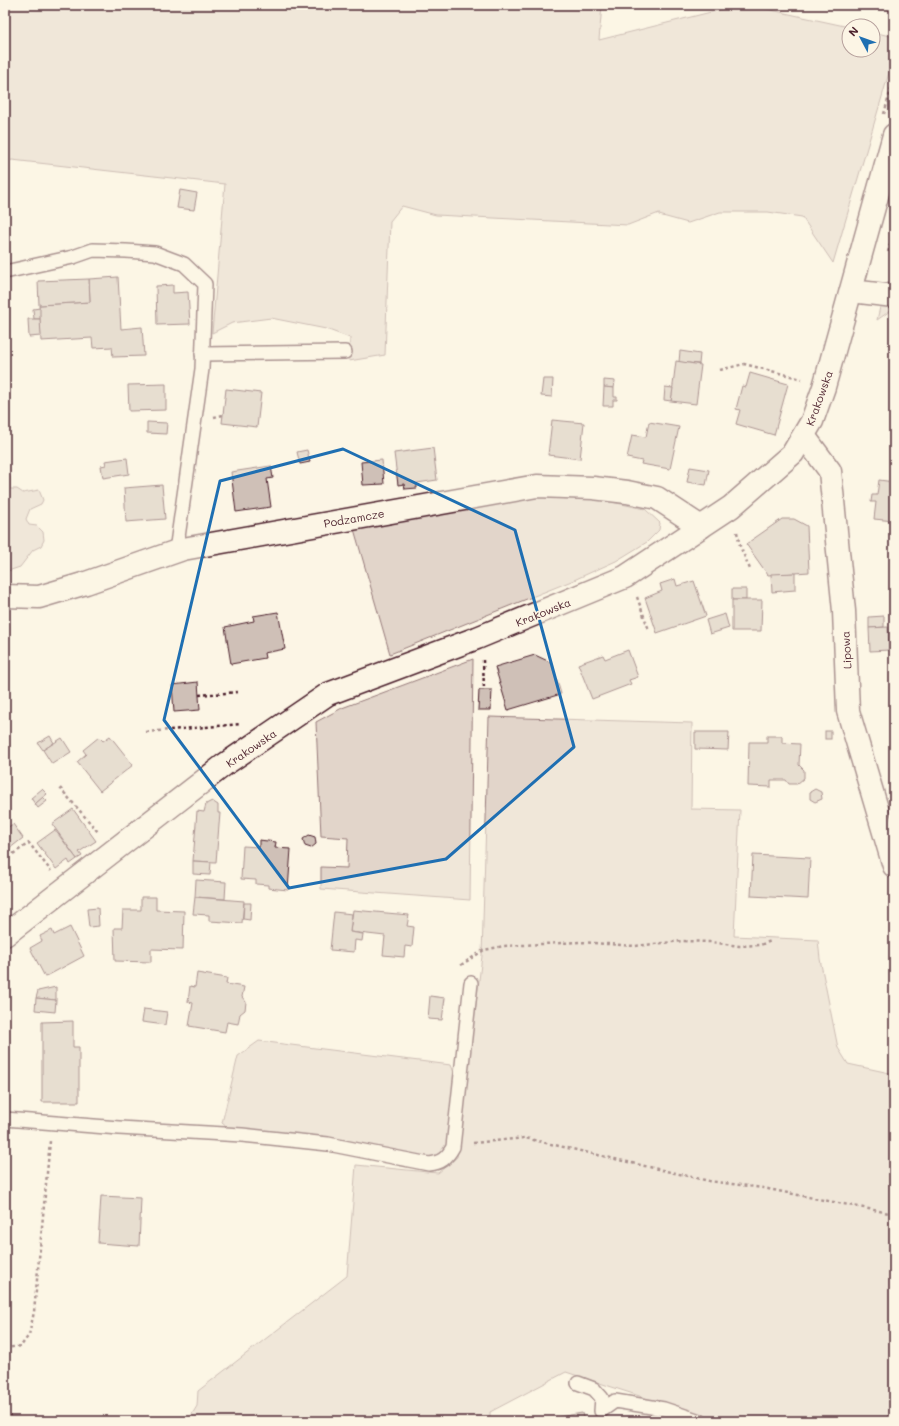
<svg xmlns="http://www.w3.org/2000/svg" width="899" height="1426" font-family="Mali,sans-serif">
  <rect width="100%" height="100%" fill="#fcf5e5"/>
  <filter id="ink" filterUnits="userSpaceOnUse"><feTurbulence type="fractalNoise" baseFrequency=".025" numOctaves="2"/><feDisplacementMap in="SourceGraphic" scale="8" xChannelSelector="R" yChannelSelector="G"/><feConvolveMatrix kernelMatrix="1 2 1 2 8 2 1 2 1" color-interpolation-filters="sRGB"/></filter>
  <g filter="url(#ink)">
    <!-- green -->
    <g fill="#e2d5ca" stroke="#967a7a">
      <path d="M5 5H602L599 40 739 5H748L849 27V50H873V32L894 37V56L833 263 802 217 768 212H720L688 223 659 215V213L628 225 436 215 402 206 390 221 385 355 349 361 350 338 326 329 271 318 232 323 212 333 225 184 12 160 5 162Z"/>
      <path d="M881 303 894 305V312L890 311 877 320Z"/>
      <path d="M5 466 10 477V489H17L23 493 39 490 43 500 41 504 30 509 26 519 29 525 37 526 43 532 44 540 41 546 33 550 20 567 8 571 5 569Z"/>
      <path d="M557 495 588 497 645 509 660 523 659 530 647 542 616 561 574 580 390 654 354 529 482 503Z"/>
      <path d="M5 613C12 625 8 640 5 653Z"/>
      <path d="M473 659 470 900 321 889V867L347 868 348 838 321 836 316 722 342 708Z"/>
      <path d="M489 717 692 723 691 809 740 810 734 936 818 940 820 959 838 1048 848 1064 894 1074V1421H716L566 1372 490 1412V1421H188L197 1406 198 1391 347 1276 356 1165 438 1173 457 1157 482 956Z"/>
      <path d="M259 1041 451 1065 455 1075 448 1145 441 1155 433 1158 341 1140 228 1128 222 1123 238 1056Z"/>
    </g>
    <!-- building -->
    <g fill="#cfc0b7" stroke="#4a1f2b">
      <path d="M180 190 197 193 194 210 177 208Z"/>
      <path d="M118 277 121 329 142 327 144 356 113 357 112 347 93 348 92 338 41 341 39 305 90 302 89 279Z"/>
      <path d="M89 279 90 302 39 305 38 281Z"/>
      <path d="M173 285V293L188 292 190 324 157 325 156 286Z"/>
      <path d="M40 308V319H34L33 309Z"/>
      <path d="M28 319H40L41 336 29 337Z"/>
      <path d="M680 351 700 354 699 364 679 362Z"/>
      <path d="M676 361 701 365 696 404 671 401Z"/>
      <path d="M750 373 788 384 774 435 736 424 740 410 736 409 742 386 746 387Z"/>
      <path d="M543 379H553L552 397 541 396Z"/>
      <path d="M604 380 615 381 614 388 604 387Z"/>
      <path d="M166 384V410L129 411 128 385Z"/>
      <path d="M604 387 614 388V397H617V400H613V406H603Z"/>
      <path d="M665 387 673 388 671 401 664 400Z"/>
      <path d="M226 389 261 393 257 427 222 423Z"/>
      <path d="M552 420 584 423 580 459 548 455Z"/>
      <path d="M147 422 167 423 166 434 147 433Z"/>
      <path d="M649 422 679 427 670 469 641 464 642 461 627 458 632 435 646 437Z"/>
      <path d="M433 448 437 480 417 483V488L405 489 404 484 398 485 394 453Z"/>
      <path d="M307 450 310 462 300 464 297 452Z"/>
      <path d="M127 458 129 474 103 478 101 466 106 465 105 461Z"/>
      <path d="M382 460 384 484 363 485 361 462Z"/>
      <path d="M271 466 273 478 267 479 271 507 236 512 231 472Z"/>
      <path d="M690 467 709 470 706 485 687 482Z"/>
      <path d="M879 480 894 482V521L874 519 876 502H871L872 495H877Z"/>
      <path d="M162 485 165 519 126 522 124 488Z"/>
      <path d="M782 519H794L807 526 809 572 768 575 746 544Z"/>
      <path d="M795 573V590L772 592 771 574Z"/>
      <path d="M675 579 677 586 694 581 706 616 657 633 645 598 662 591 660 584Z"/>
      <rect x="732" y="589" width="14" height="11"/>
      <path d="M732 600H762L761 631H732Z"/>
      <path d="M278 612 285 649 264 653 265 658 231 664 225 627 254 621 253 616Z"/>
      <path d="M725 614 729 628 710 634 706 620Z"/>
      <path d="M884 616V627L869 628V617Z"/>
      <path d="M888 627 889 650 870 651 869 628Z"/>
      <path d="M628 650 638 677 629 680 631 684 592 699 578 664 603 655 605 659Z"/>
      <path d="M535 655 552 663 561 694 508 710 495 667Z"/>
      <path d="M198 682 200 710 174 712 172 685Z"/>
      <path d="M479 690H492L491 710H478Z"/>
      <rect x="825" y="731" width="6" height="8"/>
      <path d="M695 732H729L728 750 695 749Z"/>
      <path d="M50 736 54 743 43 750 38 743Z"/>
      <path d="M110 736 133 765 100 791 77 762 86 754 83 750 99 737 103 741Z"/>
      <path d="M767 736H782V743L800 744 799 765 804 770V778L797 784H789L786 780H771V787L748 786 749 742H767Z"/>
      <path d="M62 738 71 752 52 764 43 750Z"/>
      <path d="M42 789 47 794 35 804 31 798Z"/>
      <path d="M815 789 821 792 822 799 815 802 810 799V792Z"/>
      <path d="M43 797 47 801 38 808 35 804Z"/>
      <path d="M212 801 218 805V813H220L216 862 193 861 197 811 204 812 206 804Z"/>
      <path d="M73 809 96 841 79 852 82 856 77 859 52 824Z"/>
      <path d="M13 824 23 838 5 852V829Z"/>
      <path d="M55 830 77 859 70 864 68 860 56 869 37 843Z"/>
      <path d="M309 835 315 837 316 844 311 848 305 846 303 839Z"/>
      <path d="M259 840 276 842 275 848 291 849 288 890 268 888V885L256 884V880L241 879 243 846 259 847Z"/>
      <path d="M753 855 810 858 808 899 751 896Z"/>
      <path d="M193 861 211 862 210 875 193 874Z"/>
      <path d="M196 880 226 882 225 899 195 897Z"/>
      <path d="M141 897H156V910L184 911 183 950 151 949V962L115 961 114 928H122L123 910H141Z"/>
      <path d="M195 897 244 901 242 923 209 921V915L193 914Z"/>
      <path d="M244 903H251L250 920 243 919Z"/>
      <path d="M98 908 99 926 89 927 87 909Z"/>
      <path d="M353 910 409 915 407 926 414 927 412 947 405 946 404 957 383 955 385 936 350 932Z"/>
      <path d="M334 912 352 914 350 932 363 934 362 941 355 940 354 952 330 950Z"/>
      <path d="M70 927 84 956 45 977 30 948 42 941 40 936 52 930 54 935Z"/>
      <path d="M197 973 227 978 226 984 244 987 242 997 246 1002 245 1010 240 1014 238 1024 227 1022 225 1032 189 1026 193 1003 188 1002 190 986 195 987Z"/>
      <path d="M56 987V1000L36 998 38 991Z"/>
      <path d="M430 996 445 998 442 1020 428 1019Z"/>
      <path d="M36 998 56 1000 55 1012 35 1010Z"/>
      <path d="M144 1009 167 1012 165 1025 142 1022Z"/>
      <path d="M73 1021V1047H79V1102H42V1022Z"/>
      <path d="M101 1196 141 1198 139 1246 98 1243Z"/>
      <path d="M582 1413 584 1421H560L559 1417Z"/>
    </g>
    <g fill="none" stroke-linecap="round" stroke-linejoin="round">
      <!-- lane casing -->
      <g stroke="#4a1f2b" stroke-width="16">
        <g id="lane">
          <path d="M5 272 73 257 93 250 126 251 155 253 184 264 205 284 202 369 176 551"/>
          <path d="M202 354 345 352"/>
          <path d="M5 1119 119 1128 242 1135 328 1144 429 1164C441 1163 447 1158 453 1147L471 983"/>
          <path d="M578 1383 594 1389 602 1398 601 1411 615 1401 664 1409 700 1421"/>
        </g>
      </g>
      <!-- street casing -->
      <g stroke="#4a1f2b" stroke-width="25">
        <g id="street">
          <path d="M851 291 894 296"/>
          <path d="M804 436 830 471 844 611 848 711 894 866"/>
          <path d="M5 596 39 597 86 583 183 549 537 486 593 488 627 492 657 498 701 527"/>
        </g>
      </g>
      <!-- secondary casing -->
      <g stroke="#4a1f2b" stroke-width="25">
        <path id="secondary" d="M5 935 224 765 328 694 477 638 625 577 731 507 793 453 812 421 824 387 894 135"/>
      </g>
      <!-- path -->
      <g stroke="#4a1f2b" stroke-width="2.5" stroke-dasharray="3 3" stroke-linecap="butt">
        <path d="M884 114 894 78"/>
        <path d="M888 252 894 230"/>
        <path d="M720 370 744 364 802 379"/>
        <path d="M214 417 223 415"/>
        <path d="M737 532 740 546 750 569"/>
        <path d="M637 597 649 630"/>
        <path d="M483 660 484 690"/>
        <path d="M199 695 239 692"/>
        <path d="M146 732 241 724"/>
        <path d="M60 788 99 833"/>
        <path d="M13 854 29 843 51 871"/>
        <path d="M461 965 484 950 504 946 580 942 635 946 682 941 711 942 739 946 760 945 771 941"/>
        <path d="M473 1143 525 1138 709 1181 763 1188 894 1214"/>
        <path d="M5 1348 21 1346 29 1335 34 1312 50 1141"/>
      </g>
      <!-- lane -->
      <use href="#lane" stroke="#fcf5e5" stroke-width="13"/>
      <!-- street -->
      <use href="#street" stroke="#fcf5e5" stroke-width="22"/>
      <!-- secondary -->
      <use href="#secondary" stroke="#fcf5e5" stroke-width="22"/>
    </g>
  </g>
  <!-- marked area -->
  <path d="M0 0H899V1426H0ZM343 449 515 530 574 747 446 859 289 888 164 720 220 481Z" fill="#fcf5e5" fill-opacity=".55" fill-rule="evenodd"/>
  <path fill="none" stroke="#1f6fb2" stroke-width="3" stroke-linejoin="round" d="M343 449 515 530 574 747 446 859 289 888 164 720 220 481Z"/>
  <g text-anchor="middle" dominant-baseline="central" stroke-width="3.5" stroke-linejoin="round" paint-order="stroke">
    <!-- street labels -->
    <g font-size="11" fill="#4a1f2b" stroke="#fcf5e5">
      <text transform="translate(819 398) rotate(-70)">Krakowska</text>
      <text transform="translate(354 518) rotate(-10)">Podzamcze</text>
      <text transform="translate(543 612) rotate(-22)">Krakowska</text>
      <text transform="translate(846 650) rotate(-93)">Lipowa</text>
      <text transform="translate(251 748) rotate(-34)">Krakowska</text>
    </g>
  </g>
  <!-- margin -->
  <rect width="899" height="1426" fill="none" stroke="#fcf5e5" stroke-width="20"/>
  <rect x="10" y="10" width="879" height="1406" fill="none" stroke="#4a1f2b" stroke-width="1.5" filter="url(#ink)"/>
  <!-- north arrow -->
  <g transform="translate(861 38) rotate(311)"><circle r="19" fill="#fcf5e5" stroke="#b59f9b"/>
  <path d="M0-3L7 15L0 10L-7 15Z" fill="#1f6fb2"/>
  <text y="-6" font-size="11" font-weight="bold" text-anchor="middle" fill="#4a1f2b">N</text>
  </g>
</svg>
